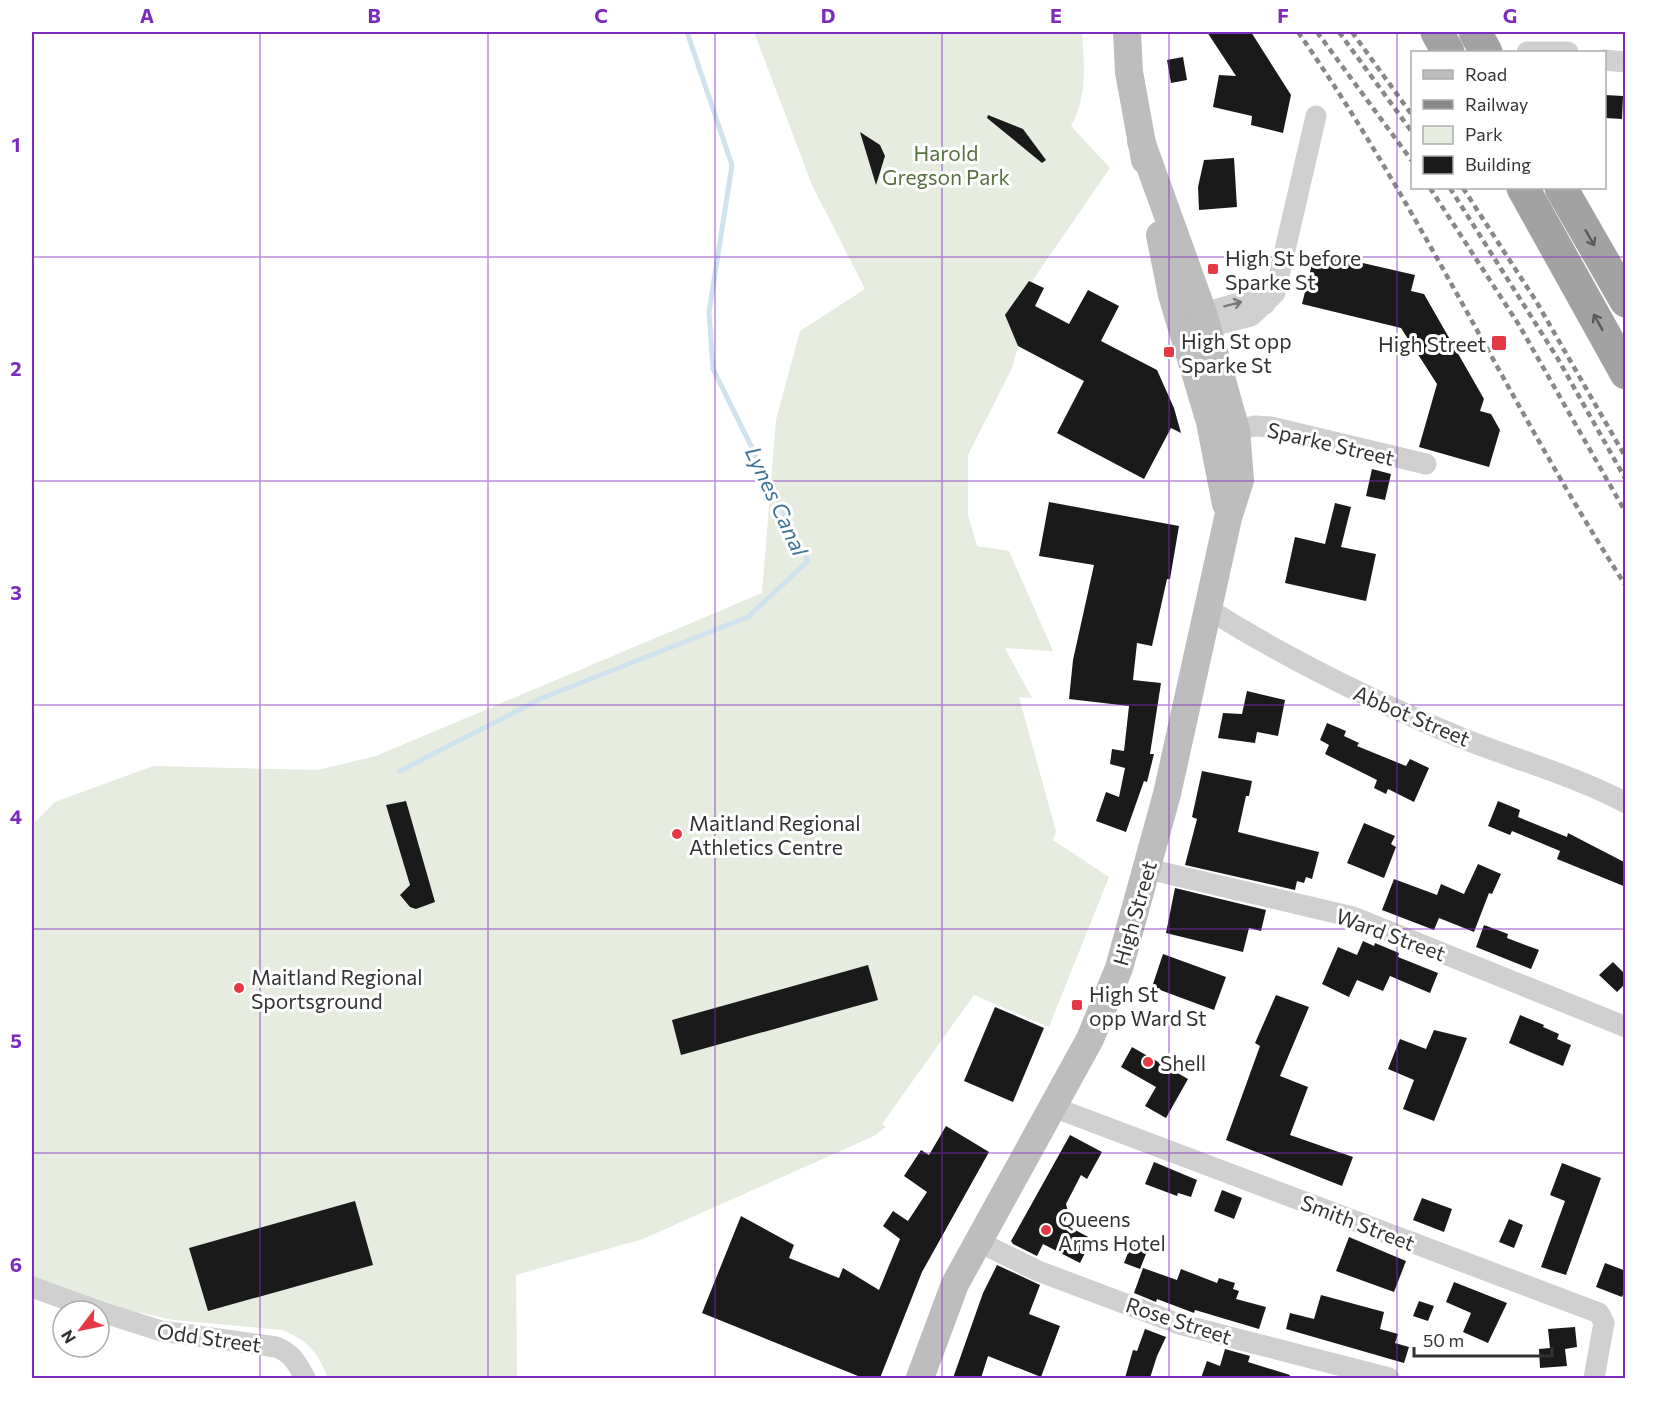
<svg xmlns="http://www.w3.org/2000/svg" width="1657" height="1410" font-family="Commissioner,sans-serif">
  <rect width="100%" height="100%" fill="#fff"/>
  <!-- green -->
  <path fill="#e6ecdf" d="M754 32H1082C1084 65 1088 95 1071 126L1110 168 1008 316 1018 346 1012 368 968 455V515L977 546 1009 551 1053 651 1005 648 1032 698 1019 697 1056 831 1053 840 1109 877 1049 1027 974 995 882 1124 886 1127 874 1136 643 1239 516 1275 517 1378H328C319 1354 307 1339 282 1330L173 1320 130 1310 32 1276V825L55 802 153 766 317 770 376 756 762 593 776 420 800 331 865 289 812 185Z"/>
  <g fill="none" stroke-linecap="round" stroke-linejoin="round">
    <!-- stream -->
    <path stroke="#cfe2ee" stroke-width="5" d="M400 771 542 698 748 617 808 561 713 369 709 312 732 165 687 32"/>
  </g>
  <!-- building -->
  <g fill="#1a1a1a">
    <path d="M1207 32H1251L1291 95 1283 133 1251 125 1252 116 1213 107 1219 75 1236 76Z"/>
    <path d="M1183 57 1187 80 1171 83 1167 60Z"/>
    <path d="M1605 95 1623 96 1622 119 1605 118Z"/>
    <path d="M988 115 1023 129 1046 160 1042 163 987 118Z"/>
    <path d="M860 132 880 145 885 156 876 185Z"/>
    <path d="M1234 158 1237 207 1199 210 1198 187 1204 160Z"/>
    <path d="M1315 252 1415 275 1411 291 1424 294 1484 399 1480 411 1491 414 1500 430 1489 467 1419 447 1437 384 1401 328 1302 304Z"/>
    <path d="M1029 281 1044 288 1035 306 1069 324 1088 290 1119 306 1101 341 1157 370 1174 408 1181 433 1171 428 1144 479 1057 433 1084 381 1018 346 1005 315Z"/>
    <path d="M1372 469 1391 474 1385 500 1366 496Z"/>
    <path d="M1049 502 1179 526 1170 579H1167L1152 646 1137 643 1133 680 1161 683 1150 754H1154L1147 782 1144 781 1126 832 1096 821 1106 792 1119 797 1125 768 1110 764 1112 749 1124 751 1129 706 1069 699 1073 660 1094 565 1039 556Z"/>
    <path d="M1335 503 1351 507 1341 547 1376 554 1366 601 1285 583 1295 537 1325 544Z"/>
    <path d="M1247 691 1285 700 1278 736 1257 732 1255 743 1218 738 1223 713 1242 714Z"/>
    <path d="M1327 723 1346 731 1344 736 1359 743 1357 746 1406 766 1410 759 1429 768 1414 802 1388 789 1386 794 1374 788 1377 780 1325 754 1329 745 1320 740Z"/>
    <path d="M1202 771 1252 781 1249 796H1246L1238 832 1319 852 1312 879 1306 877 1304 883 1297 881 1295 890 1185 865 1197 819 1192 817Z"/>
    <path d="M406 801 435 902 416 909 410 907 400 895 410 885 386 805Z"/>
    <path d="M1498 801 1520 810 1518 817 1567 837 1568 833 1626 863V887L1557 859 1560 851 1512 831 1510 835 1488 826Z"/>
    <path d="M1364 823 1395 836 1391 844 1396 847 1384 878 1347 863Z"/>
    <path d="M1478 864 1501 874 1492 894 1489 893 1474 932 1439 918 1434 930 1382 910 1394 879 1437 895 1441 884 1464 894Z"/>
    <path d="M1175 888 1266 910 1261 931 1249 928 1243 952 1166 933Z"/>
    <path d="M1484 925 1508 934 1507 938 1539 950 1531 969 1476 947Z"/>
    <path d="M1363 941 1374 946 1375 943 1399 953 1398 957 1438 973 1430 993 1390 976 1383 991 1357 980 1349 997 1322 984 1338 947 1357 955Z"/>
    <path d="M1163 954 1226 977 1214 1010 1152 987Z"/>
    <path d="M1613 962 1626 975V983L1617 992 1599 975Z"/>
    <path d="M868 965 878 1000 681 1055 672 1020Z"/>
    <path d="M1276 995 1309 1007 1280 1076 1308 1087 1290 1135 1353 1157 1342 1186 1226 1140 1260 1046 1255 1043Z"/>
    <path d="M995 1007 1044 1028 1013 1102 964 1081Z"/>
    <path d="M1520 1015 1544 1025 1543 1027 1559 1034 1557 1039 1571 1045 1563 1066 1509 1043Z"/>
    <path d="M1434 1030 1467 1038 1434 1121 1403 1109 1414 1080 1388 1069 1400 1039 1426 1049Z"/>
    <path d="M1132 1047 1188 1079 1166 1118 1145 1106 1156 1087 1121 1067Z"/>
    <path d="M946 1126 989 1152 922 1272 880 1378H863L702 1313 741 1216 794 1245 789 1258 839 1278 843 1268 879 1290 900 1239 883 1226 893 1211 908 1221 927 1192 904 1176 921 1150 929 1155Z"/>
    <path d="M1070 1135 1102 1152 1087 1179 1081 1175 1066 1204 1068 1212 1064 1224 1092 1239 1080 1263 1043 1244 1037 1256 1013 1244 1011 1241Z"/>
    <path d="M1154 1162 1197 1180 1191 1197 1178 1193 1177 1196 1145 1184Z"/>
    <path d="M1562 1163 1601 1178 1566 1275 1541 1267 1565 1201 1550 1195Z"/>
    <path d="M1222 1190 1242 1198 1234 1219 1214 1211Z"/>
    <path d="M1422 1198 1452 1209 1444 1232 1413 1220Z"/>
    <path d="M355 1201 373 1265 208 1311 189 1248Z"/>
    <path d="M1509 1219 1523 1225 1514 1248 1499 1242Z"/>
    <path d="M1349 1237 1406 1261 1394 1292 1336 1271Z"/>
    <path d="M1134 1238 1150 1244 1140 1269 1124 1263Z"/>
    <path d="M1605 1263 1626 1271V1287L1622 1297 1596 1287Z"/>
    <path d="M997 1265 1040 1285 1029 1314 1060 1326 1041 1377 988 1356 981 1378H953L983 1293Z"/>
    <path d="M1143 1268 1177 1280 1181 1269 1217 1283 1219 1278 1235 1283 1233 1289 1239 1291 1236 1299 1266 1307 1259 1329 1195 1310 1194 1313 1157 1299 1156 1302 1134 1293Z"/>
    <path d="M1454 1282 1507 1303 1488 1343 1463 1332 1471 1313 1446 1302Z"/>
    <path d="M1321 1295 1384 1312 1380 1329 1398 1334 1395 1343 1409 1347 1404 1363 1286 1329 1290 1313 1314 1319Z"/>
    <path d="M1419 1301 1434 1306 1428 1321 1413 1316Z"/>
    <path d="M1575 1327 1577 1347 1565 1349 1567 1366 1540 1368 1539 1349 1550 1348 1548 1329Z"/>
    <path d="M1145 1329 1166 1337 1157 1356 1150 1378H1125L1133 1350 1137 1351Z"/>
    <path d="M1225 1349 1250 1356 1248 1362 1290 1375 1289 1378H1201L1207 1361 1220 1366Z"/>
  </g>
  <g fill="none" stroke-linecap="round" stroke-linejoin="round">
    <!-- minor -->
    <g stroke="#d0d0d0" stroke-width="21">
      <path d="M1527 52H1568"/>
      <path d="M1604 60 1626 62"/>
      <path d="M1203 313 1246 301 1265 304"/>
      <path d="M1207 327 1251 316 1275 293 1316 116"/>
      <path d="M1236 430 1255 426 1271 427 1426 464"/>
      <path d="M1208 609C1289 660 1375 702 1464 739 1517 760 1575 776 1626 803"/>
      <path d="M1148 869 1353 917 1626 1027"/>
      <path d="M1053 1107 1599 1313 1604 1323 1594 1378"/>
      <path d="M977 1241 1038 1271 1179 1324 1389 1378"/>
      <path d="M32 1287 99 1311"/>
      <path d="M99 1311 161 1331 276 1347C292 1353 297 1363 305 1378"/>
    </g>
    <!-- secondary -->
    <g stroke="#bdbdbd" stroke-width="28">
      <path d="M1127 32 1129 72 1145 160"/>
      <path d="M1160 235 1172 295 1210 422 1226 504"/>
      <path d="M920 1378 955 1284 1090 1039 1119 968 1167 794 1228 518 1240 480 1236 430 1203 313 1141 141"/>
    </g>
    <!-- trunk -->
    <g stroke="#a2a2a2" stroke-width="33">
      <path d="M1437 32 1448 52"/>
      <path d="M1475 32 1486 52"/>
      <path d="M1523 188 1626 373"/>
      <path d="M1561 188 1626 301"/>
    </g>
    <!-- rail -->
    <g stroke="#888" stroke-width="4.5" stroke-dasharray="6 4.5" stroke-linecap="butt">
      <path d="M1298 32C1421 208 1509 405 1626 586"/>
      <path d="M1317 32 1412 161"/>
      <path d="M1339 32 1412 132"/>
      <path d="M1352 32 1412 115"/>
      <path d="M1430 188 1519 325 1626 513"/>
      <path d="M1450 188 1558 359 1626 480"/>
      <path d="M1463 188 1536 301 1626 458"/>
    </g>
  </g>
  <!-- one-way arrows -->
  <defs><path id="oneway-shaft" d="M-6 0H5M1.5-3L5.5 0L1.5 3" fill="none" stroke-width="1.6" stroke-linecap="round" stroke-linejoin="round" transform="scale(1.5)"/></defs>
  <g stroke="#5a5a5a">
    <use href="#oneway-shaft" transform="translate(1590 238) rotate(60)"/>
    <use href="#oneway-shaft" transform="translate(1598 322) rotate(-119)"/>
  </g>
  <use stroke="#7a7a7a" href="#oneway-shaft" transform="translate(1233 304) rotate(-15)"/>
  <!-- grid -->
  <path fill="none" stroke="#7b2cbf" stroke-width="1.5" stroke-opacity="0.55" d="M260 32V1378M488 32V1378M715 32V1378M942 32V1378M1169 32V1378M1397 32V1378M32 257H1626M32 481H1626M32 705H1626M32 929H1626M32 1153H1626"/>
  <!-- markers -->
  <g fill="#e63946" stroke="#fff" stroke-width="2">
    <rect x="1207" y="263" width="12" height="12" rx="3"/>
    <rect x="1491" y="335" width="16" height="16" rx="3"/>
    <rect x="1163" y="346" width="12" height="12" rx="3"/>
    <circle cx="677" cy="834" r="6"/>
    <circle cx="239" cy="988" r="6"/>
    <rect x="1071" y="999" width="12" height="12" rx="3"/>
    <circle cx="1148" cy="1062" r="6"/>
    <circle cx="1046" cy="1230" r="6"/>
  </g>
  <g text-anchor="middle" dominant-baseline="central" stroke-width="6" stroke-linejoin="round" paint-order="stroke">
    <!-- park labels -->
    <g font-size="21" fill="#56703f" stroke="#fff">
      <text x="946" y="152">Harold<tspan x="946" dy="24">Gregson Park</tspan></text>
    </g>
    <!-- poi labels -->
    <g font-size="21" fill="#333" stroke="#fff" text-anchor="start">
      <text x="1225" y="257">High St before<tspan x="1225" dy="24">Sparke St</tspan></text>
      <text x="1181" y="340">High St opp<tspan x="1181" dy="24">Sparke St</tspan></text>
      <text x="1486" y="343" text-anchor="end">High Street</text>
      <text x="689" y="822">Maitland Regional<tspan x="689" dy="24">Athletics Centre</tspan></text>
      <text x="251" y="976">Maitland Regional<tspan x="251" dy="24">Sportsground</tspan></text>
      <text x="1089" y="993">High St<tspan x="1089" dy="24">opp Ward St</tspan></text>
      <text x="1160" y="1062">Shell</text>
      <text x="1058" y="1218">Queens<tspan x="1058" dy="24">Arms Hotel</tspan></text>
    </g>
    <!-- street labels -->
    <g font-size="21" fill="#333" stroke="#fff">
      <text transform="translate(1331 443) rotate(13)">Sparke Street</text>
      <text transform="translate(1412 715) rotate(23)">Abbot Street</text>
      <text transform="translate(1134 913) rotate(-74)">High Street</text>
      <text transform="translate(1391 934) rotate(20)">Ward Street</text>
      <text transform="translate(1358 1222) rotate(21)">Smith Street</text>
      <text transform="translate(1179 1320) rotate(18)">Rose Street</text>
      <text transform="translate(209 1337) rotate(8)">Odd Street</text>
    </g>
    <!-- water labels -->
    <g font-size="22" font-style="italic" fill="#3f7597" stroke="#fff">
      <text transform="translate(777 501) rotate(65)">Lynes Canal</text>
    </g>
  </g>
  <!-- border -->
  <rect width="1657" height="1410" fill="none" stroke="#ffffff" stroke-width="66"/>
  <!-- legend -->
  <rect x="1411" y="51" width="195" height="138" fill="#ffffff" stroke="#adadad" stroke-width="1.5"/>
  <rect x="1423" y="70" width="30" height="9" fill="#bdbdbd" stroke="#adadad" stroke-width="1.5"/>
  <text x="1465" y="81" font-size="18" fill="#333333">Road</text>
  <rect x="1423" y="100" width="30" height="9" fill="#888888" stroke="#adadad" stroke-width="1.5"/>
  <text x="1465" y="111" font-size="18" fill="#333333">Railway</text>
  <rect x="1423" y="126" width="30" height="18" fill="#e6ecdf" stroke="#adadad" stroke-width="1.5"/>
  <text x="1465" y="141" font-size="18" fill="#333333">Park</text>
  <rect x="1423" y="156" width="30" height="18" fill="#1a1a1a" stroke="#adadad" stroke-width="1.5"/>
  <text x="1465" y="171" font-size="18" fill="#333333">Building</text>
  <!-- north arrow -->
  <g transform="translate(81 1329) rotate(238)"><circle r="28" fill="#ffffff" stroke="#adadad" stroke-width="1.5"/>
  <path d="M0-4.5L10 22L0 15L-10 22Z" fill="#e63946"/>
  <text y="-9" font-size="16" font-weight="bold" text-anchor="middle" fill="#333333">N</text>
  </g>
  <!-- scale -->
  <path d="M1414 1347v9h138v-9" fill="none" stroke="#333333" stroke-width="3"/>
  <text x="1423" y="1347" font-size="18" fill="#333333" stroke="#ffffff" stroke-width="4.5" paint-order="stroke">50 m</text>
  <rect x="33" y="33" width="1591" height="1344" fill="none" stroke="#7b2cbf" stroke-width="2"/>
  <g font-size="20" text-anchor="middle" font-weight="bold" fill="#7b2cbf">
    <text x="147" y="23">A</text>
    <text x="374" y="23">B</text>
    <text x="601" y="23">C</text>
    <text x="828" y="23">D</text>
    <text x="1056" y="23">E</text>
    <text x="1283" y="23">F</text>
    <text x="1510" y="23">G</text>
    <text x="16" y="152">1</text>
    <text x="16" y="376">2</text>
    <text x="16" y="600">3</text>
    <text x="16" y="824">4</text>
    <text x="16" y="1048">5</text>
    <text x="16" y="1272">6</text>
  </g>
</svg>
